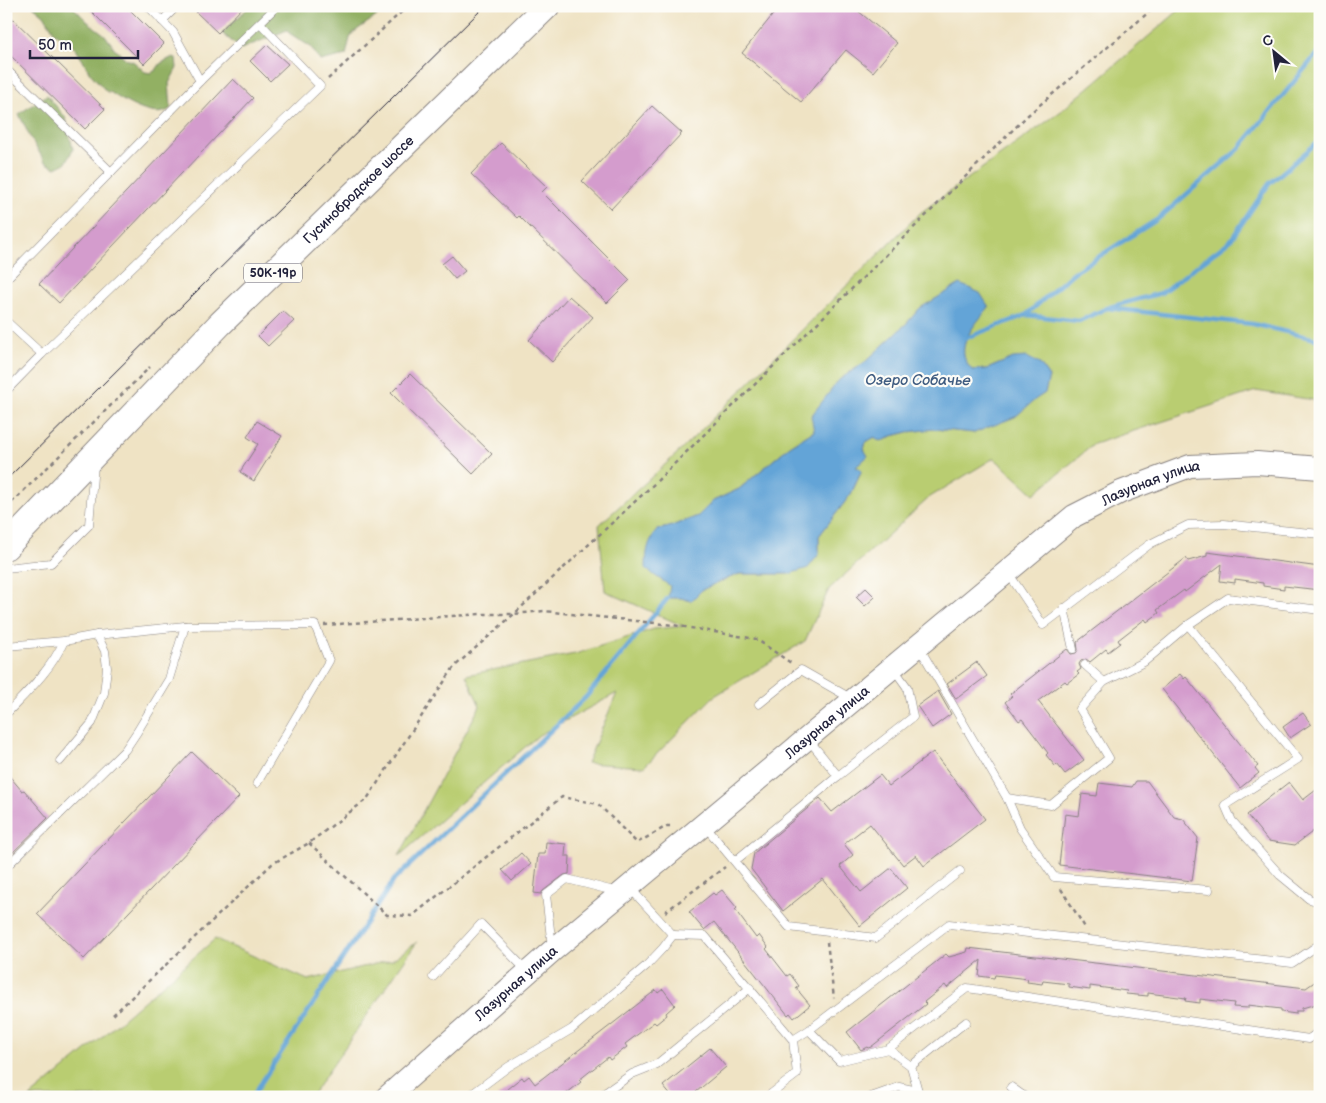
<svg xmlns="http://www.w3.org/2000/svg" width="1326" height="1103" font-family="'Balsamiq Sans',sans-serif">
  <rect width="100%" height="100%" fill="#fdfcf7"/>
  <filter id="ink" filterUnits="userSpaceOnUse"><feTurbulence type="fractalNoise" baseFrequency=".02" numOctaves="2"/><feDisplacementMap in="SourceGraphic" scale="10" xChannelSelector="R" yChannelSelector="G"/><feConvolveMatrix kernelMatrix="1 2 1 2 8 2 1 2 1" color-interpolation-filters="sRGB"/></filter>
  <filter id="wash" filterUnits="userSpaceOnUse"><feTurbulence type="fractalNoise" baseFrequency=".0096" numOctaves="4" result="noise"/><feDisplacementMap in="SourceGraphic" scale="20" xChannelSelector="R" yChannelSelector="G"/><feGaussianBlur stdDeviation="1.12" result="paint"/><feColorMatrix in="noise" values="0 0 0 0 0 0 0 0 0 0 0 0 0 0 0 0 0 1.4 0 .05"/><feComposite in="paint" operator="in"/></filter>
  <g filter="url(#wash)">
    <rect width="100%" height="100%" fill="#efe3c4"/>
    <!-- green -->
    <g fill="#b9cd71" stroke="#6e7856" fill-rule="evenodd">
      <path d="M1184 6H1320V401L1256 391 1094 444 1034 494 994 458 930 497 829 589 805 641 713 697 644 767 587 763 617 693 539 735 399 856 480 706 466 675 575 654 654 629 683 626 605 591 599 525 681 450 920 213 1060 112ZM960 285 970 289 963 352 965 363 971 370 987 369 1001 363 1040 364 1049 377 1045 393 993 425 974 433 934 429 908 432 892 436 887 439 875 437 866 442 864 449 855 468 861 473 851 494 819 536V554L789 574H739L712 585 702 590 691 601 681 598H668L671 586 656 530 672 526 698 516 713 501 739 489 790 446 814 431 839 380 865 362 906 324 920 308Z"/>
      <path d="M215 939 308 980 392 960 417 942 311 1097H30L99 1040Z"/>
    </g>
    <!-- forest -->
    <g fill="#92b063" stroke="#5a694f">
      <path d="M33 6H72L88 22 105 35 115 49 126 59 134 62 145 72 151 73 156 70 161 63 173 57 176 58 177 68 169 83 171 108C156 122 123 101 110 92H107L90 73 76 49 55 33 44 15Z"/>
      <path d="M250 6H378L381 13 354 32 350 38 346 55 320 61 311 47 289 33 287 30 241 49 222 33Z"/>
      <path d="M47 95 65 117 73 149 66 163 56 168 45 162 30 137 19 114Z"/>
    </g>
    <!-- water -->
    <path fill="#63a4d7" stroke="#426389" d="M960 284 980 293 989 307C975 325 951 348 972 370L987 369 1013 358 1027 357 1040 364 1049 377 1045 393 1036 399 1015 417 974 433 934 429 908 432 892 436 887 439 881 441 877 440 875 437 866 442 864 449 868 456 856 467 861 469V472L851 494 819 536V554L808 568 789 574H739L712 585 702 590 691 601 681 598H668L670 586 654 575 646 569C646 553 647 543 657 530L672 526 698 516 713 501 739 489 790 446 814 431 811 416 839 380 865 362 906 324 920 308Z"/>
    <g fill="none" stroke-linecap="round" stroke-linejoin="round">
      <!-- stream -->
      <g stroke="#63a4d7" stroke-width="4.5">
        <path d="M1110 307 1161 293 1230 241 1269 184 1320 140"/>
        <path d="M1026 315 1073 273 1158 219 1239 149 1320 50"/>
        <path d="M966 338 1026 315 1079 321 1107 308 1253 324 1320 340"/>
        <path d="M252 1097 394 880 586 697 668 598"/>
      </g>
    </g>
    <g id="blocks">
      <!-- building -->
      <g fill="#d49ccd">
        <path d="M86 6H126L164 44 144 64Z"/>
        <path d="M201 6H244L218 33 196 12Z"/>
        <path d="M780 6H852L897 43 873 72 846 50 801 102 742 53Z"/>
        <path d="M6 12 105 109 85 129 6 51Z"/>
        <path d="M267 45 288 64 270 81 250 61Z"/>
        <path d="M233 79 253 98 59 303 39 284Z"/>
        <path d="M652 106 682 133 611 209 582 181Z"/>
        <path d="M501 143 547 187 542 192 630 280 607 303 519 216 517 218 471 174Z"/>
        <path d="M452 256 465 271 455 279 442 264Z"/>
        <path d="M569 296 593 317 552 362 529 340Z"/>
        <path d="M283 311 294 321 268 346 258 336Z"/>
        <path d="M410 374 492 454 473 474 391 393Z"/>
        <path d="M257 421 282 436 254 481 240 472 258 444 247 437Z"/>
        <path d="M1207 552 1320 567V590L1284 586V589L1263 586V583L1235 579V583L1220 581 1222 564 1185 592 1184 590 1157 610 1159 613 1147 622 1145 619 1118 640 1120 643 1108 652 1106 649 1090 662 1086 659 1081 661 1079 664 1081 669 1077 672 1079 674 1067 683 1065 681 1038 701 1084 760 1065 774 1057 764 1055 766 1046 755 1048 753 1022 719 1019 721 1005 702 1012 696 1010 694 1067 649 1071 654 1076 653 1078 650 1077 642 1186 558 1188 561 1207 556Z"/>
        <path d="M866 588 875 597 865 606 856 597Z"/>
        <path d="M977 662 987 676 956 699 947 684Z"/>
        <path d="M1180 674 1184 679 1186 677 1258 766 1255 768 1259 773 1240 788 1162 689Z"/>
        <path d="M938 691 951 714 932 728 917 706Z"/>
        <path d="M1303 713 1311 724 1290 738 1283 727Z"/>
        <path d="M192 752 239 797 84 959 37 914Z"/>
        <path d="M933 752 985 819 924 866 916 855 903 865 870 824 844 844 853 855 840 866 861 892 891 868 907 888 860 926 823 879 783 911 751 869 754 853 820 798 832 812 880 775 889 786Z"/>
        <path d="M6 772 22 791 24 790 48 818 6 859Z"/>
        <path d="M1136 781H1147L1174 817 1183 819 1198 838 1192 881 1059 865 1065 814 1079 816 1082 794 1097 796 1099 783 1132 787Z"/>
        <path d="M1289 782 1303 800 1320 787V826L1295 845 1268 841 1247 815Z"/>
        <path d="M546 842 566 844 565 856H570L569 874 564 875 543 891 541 894 534 893 538 854H545Z"/>
        <path d="M521 853 531 864 512 881 502 870Z"/>
        <path d="M722 890 737 908 735 910 756 938 759 935 768 947 766 949 787 976 790 974 799 986 796 988 810 1005 794 1018 790 1013 788 1015 714 922 704 930 689 912 713 893 715 895Z"/>
        <path d="M968 948 1306 988 1320 978V1003L1302 1008V1011H1296V1014L1281 1012V1009L1248 1005V1008L1233 1007 1234 1003 1200 999V1003L1185 1001 1186 998 1148 993V996L1126 994 1127 991 1090 986V990L1069 987V984L1043 981 1042 984 1027 982 1028 979 995 975 994 978 979 976 981 960 947 988 945 985 924 1002 926 1004 871 1047 868 1048 867 1047 861 1050 847 1032 946 954 949 957 967 952Z"/>
        <path d="M663 989 675 1005 666 1013 667 1015 656 1024 654 1022 625 1044 627 1047 610 1060 608 1057 579 1080 581 1082 562 1097H545L542 1092 536 1097H497L522 1077 524 1080 529 1076 535 1084 656 990 658 993Z"/>
        <path d="M710 1048 726 1067 690 1097H672L663 1086Z"/>
      </g>
    </g>
  </g>
  <g filter="url(#ink)">
    <use href="#blocks" fill-opacity="0" stroke="#888280" stroke-width="1"/>
    <g fill="none" stroke-linecap="round" stroke-linejoin="round">
      <!-- lane casing -->
      <g stroke="#888280" stroke-width="9">
        <g id="lane">
          <path d="M148 6 173 32 200 81"/>
          <path d="M162 21 177 6"/>
          <path d="M6 69 111 172"/>
          <path d="M6 279 200 81 277 6"/>
          <path d="M6 321 42 354 6 391"/>
          <path d="M42 354 320 86 260 23"/>
          <path d="M6 568 51 563 89 525 94 464"/>
          <path d="M1009 574 1043 625 1150 544 1188 525 1224 524 1320 534"/>
          <path d="M1064 608 1073 649"/>
          <path d="M1188 625 1298 759 1225 805 1232 821 1280 875 1309 899 1320 902"/>
          <path d="M6 646 64 641 97 635 185 626 315 625 329 661 257 783"/>
          <path d="M919 647 1007 798 1020 828 1054 877 1209 890"/>
          <path d="M1085 665 1104 682"/>
          <path d="M759 704 801 670 852 699"/>
          <path d="M6 714C28 691 51 670 64 641"/>
          <path d="M60 761 92 723 104 693 107 668 105 651 97 635"/>
          <path d="M838 776 913 717 907 687 894 669"/>
          <path d="M1007 798 1051 805 1109 758 1080 709 1104 682 1144 662 1188 625 1228 598 1320 610"/>
          <path d="M705 826 789 927 876 938 960 871"/>
          <path d="M735 861 838 776 809 740"/>
          <path d="M6 867 125 750 137 732 169 679 185 626"/>
          <path d="M673 935 705 936 793 1040 797 1074 767 1097"/>
          <path d="M552 947 546 895 567 879 618 892"/>
          <path d="M433 977 481 924 527 971"/>
          <path d="M809 1030 949 924 1292 963 1320 944"/>
          <path d="M793 1040 809 1030 839 1061 888 1049 967 988 1309 1039 1320 1031"/>
          <path d="M888 1049 911 1066 918 1091"/>
          <path d="M911 1066 966 1022"/>
          <path d="M1011 1087 1025 1097"/>
          <path d="M468 1097 508 1067 572 1029 646 966 663 948 673 935 631 889"/>
          <path d="M599 1097 632 1074 657 1064 750 988"/>
          <path d="M871 1097 899 1087 918 1091 922 1097"/>
        </g>
      </g>
      <!-- secondary casing -->
      <g stroke="#888280" stroke-width="24">
        <g id="secondary">
          <path id="s1" d="M387 1097 552 951 1074 516 1121 492 1190 466 1257 463 1320 468"/>
        </g>
      </g>
      <!-- primary casing -->
      <g stroke="#888280" stroke-width="27">
        <g id="primary">
          <path id="s2" d="M6 547 220 324 547 6"/>
        </g>
      </g>
      <!-- path -->
      <g stroke="#888280" stroke-width="2.5" stroke-dasharray="4 4" stroke-linecap="butt">
        <path d="M328 79 408 6"/>
        <path d="M6 508 150 367"/>
        <path d="M324 625 481 614H514L544 611 673 625 756 639 791 663"/>
        <path d="M309 843 387 915 412 916 562 797 598 804 637 843 667 826H672"/>
        <path d="M1061 889 1086 929"/>
        <path d="M665 912 725 867"/>
        <path d="M827 942 834 998"/>
        <path d="M113 1015 272 864 309 843 367 799 454 667 514 614 655 483 1028 115 1156 6"/>
      </g>
      <!-- lane -->
      <use href="#lane" stroke="#fff" stroke-width="8"/>
      <!-- secondary -->
      <use href="#secondary" stroke="#fff" stroke-width="22"/>
      <!-- primary -->
      <use href="#primary" stroke="#fff" stroke-width="25"/>
      <!-- tram -->
      <path stroke="#22223b" stroke-width="1" d="M6 480 485 6"/>
    </g>
  </g>
  <g text-anchor="middle" dominant-baseline="central" stroke-width="4.5" stroke-linejoin="round" paint-order="stroke">
    <!-- shield labels -->
    <rect fill="#fdfcf7" stroke="#646373" stroke-width="1" x="244" y="263.5" width="58" height="19" rx="4"/>
    <g font-size="12" font-weight="bold" fill="#22223b">
      <text x="273" y="273">50К-19р</text>
    </g>
    <!-- street labels -->
    <g font-size="14" fill="#22223b" stroke="#fdfcf7">
      <text stroke="none"><textPath href="#s2" startOffset="502">Гусинобродское шоссе</textPath></text>
      <text stroke="none"><textPath href="#s1" startOffset="984">Лазурная улица</textPath></text>
      <text stroke="none"><textPath href="#s1" startOffset="578">Лазурная улица</textPath></text>
      <text stroke="none"><textPath href="#s1" startOffset="172">Лазурная улица</textPath></text>
    </g>
    <!-- water labels -->
    <g font-size="15" font-style="italic" fill="#3f5c81" stroke="#fdfcf7">
      <text x="918" y="380">Озеро Собачье</text>
    </g>
  </g>
  <!-- margin -->
  <rect width="1326" height="1103" fill="none" stroke="#fdfcf7" stroke-width="25"/>
  <!-- north arrow -->
  <g transform="translate(1274 52) rotate(331)" stroke="#fdfcf7" stroke-width="4" paint-order="stroke">
  <path d="M0-4L9 19L0 12L-9 19Z" fill="#22223b"/>
  <text y="-8" font-size="14" font-weight="bold" text-anchor="middle" fill="#22223b">С</text>
  </g>
  <!-- scale -->
  <path d="M30 50v8h108v-8" fill="none" stroke="#22223b" stroke-width="2.5"/>
  <text x="38" y="50" font-size="15" fill="#22223b" stroke="#fdfcf7" stroke-width="4" paint-order="stroke">50 m</text>
</svg>
